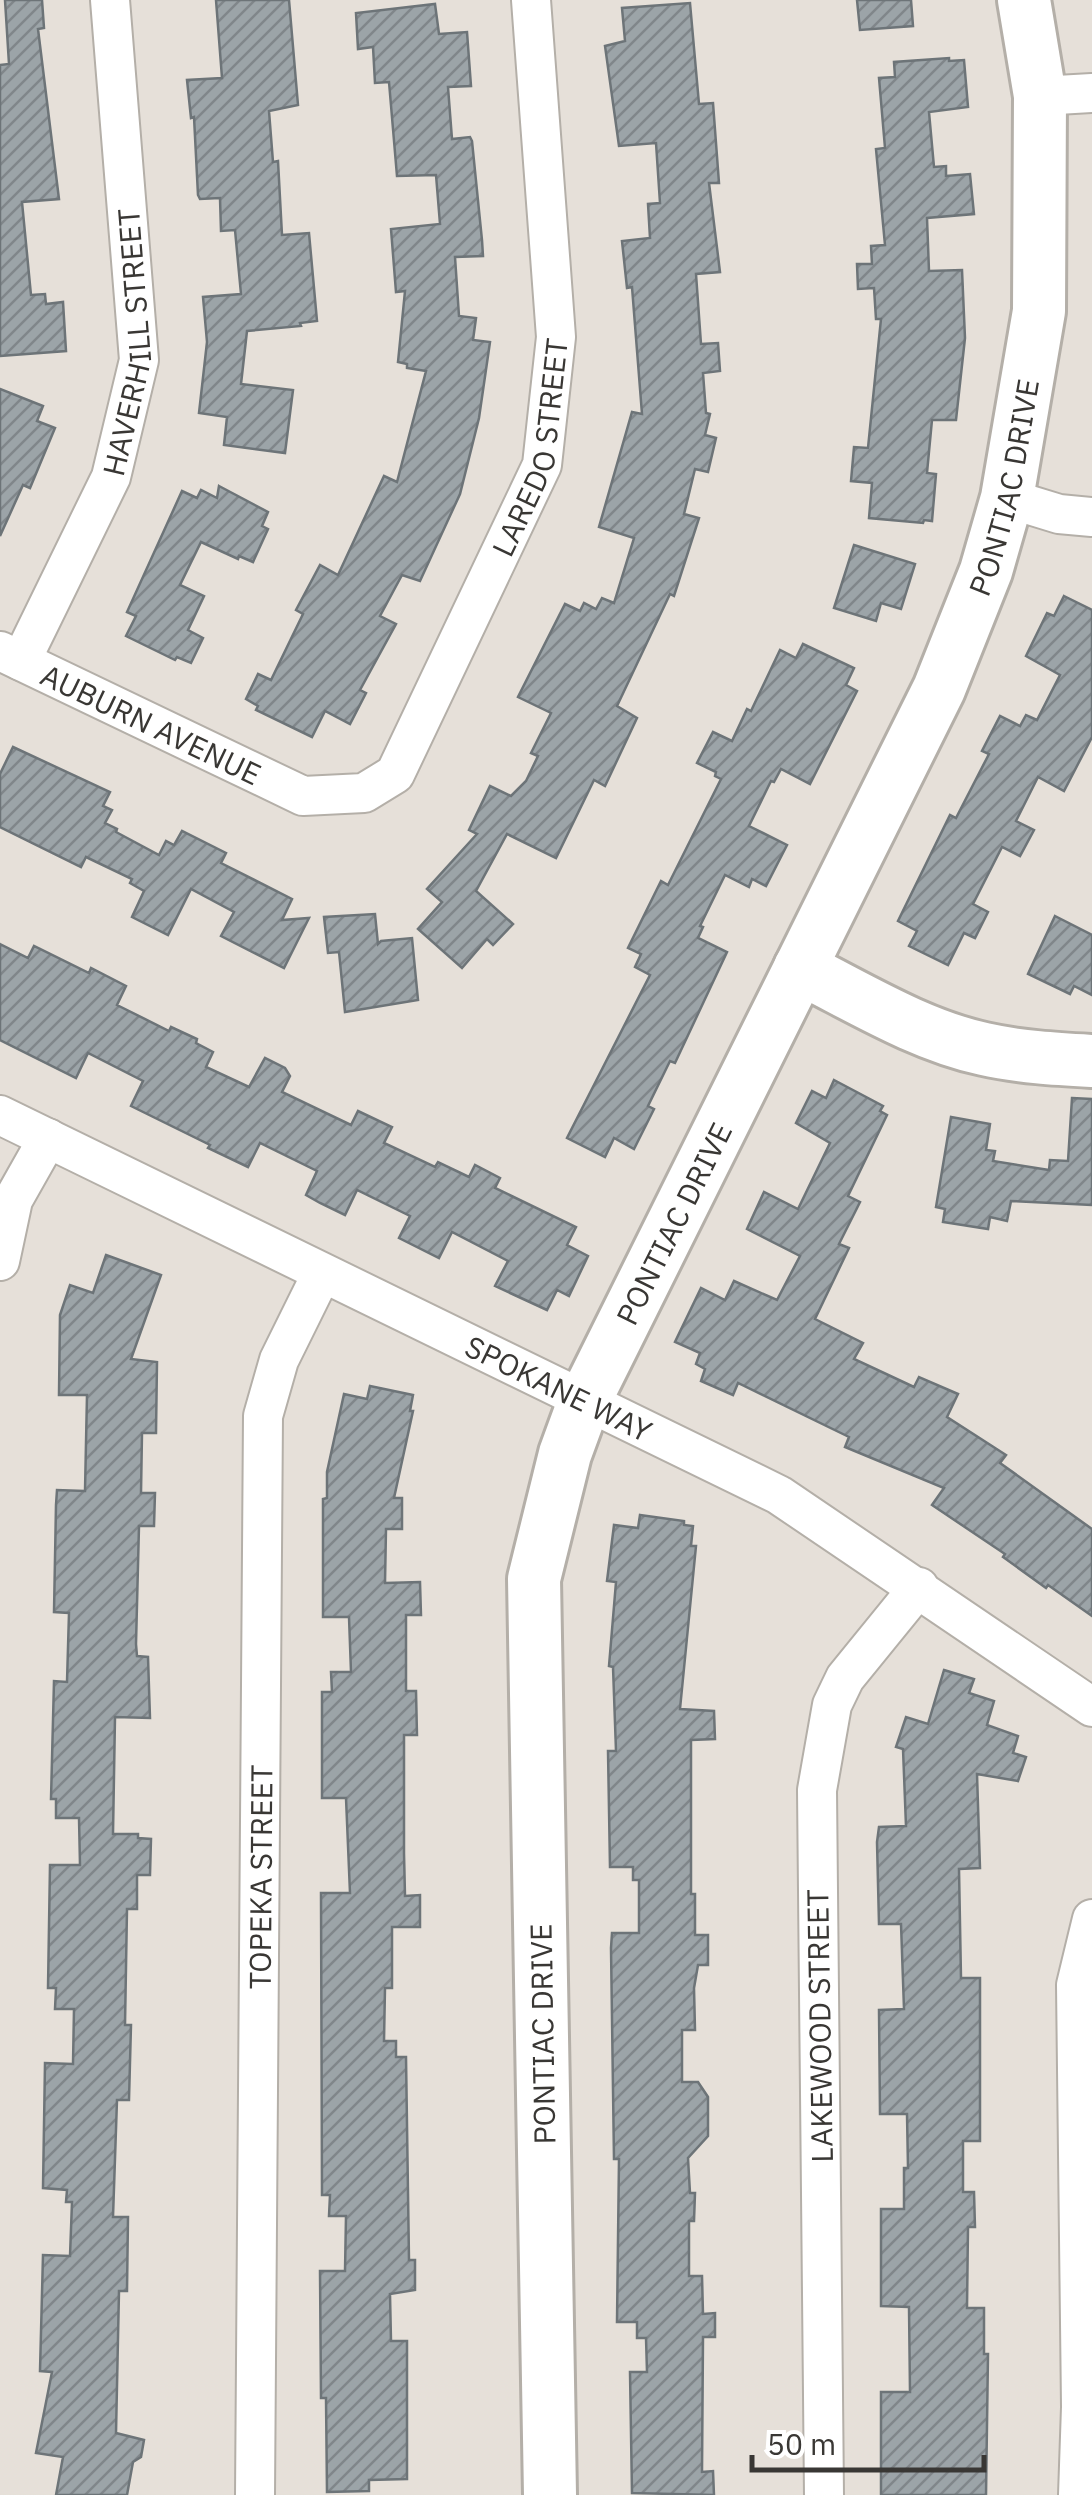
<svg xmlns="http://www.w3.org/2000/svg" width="1092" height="2495" font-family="'IBM Plex Sans',sans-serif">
  <defs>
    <pattern id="building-hatch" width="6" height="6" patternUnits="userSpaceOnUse" patternTransform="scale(2.5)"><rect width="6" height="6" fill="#9ca4a8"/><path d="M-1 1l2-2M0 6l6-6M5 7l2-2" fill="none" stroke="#80868a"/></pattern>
  </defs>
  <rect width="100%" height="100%" fill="#e6e0d9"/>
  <!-- building -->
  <g fill="url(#building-hatch)" stroke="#6d7478" stroke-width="2.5">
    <path d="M5 0H42L44 28 38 29 59 199 22 202 31 295 45 294 46 304 63 302 66 351 0 356V65L9 64Z"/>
    <path d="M216 0H289L298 105 269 111 273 162 278 161 282 235 309 233 317 321 300 323 301 326 247 331 241 384 293 390 285 453 224 445 227 417 199 413 207 342 203 297 241 294 235 230 221 231 220 198 200 199 198 195 194 117 191 118 187 80 222 78Z"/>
    <path d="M857 0H911L913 26 860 30Z"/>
    <path d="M690 3 699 104 713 103 719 183H709L720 272 696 274 701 344 718 343 720 371 703 373 706 413 710 414 705 435 716 438 708 472 695 469 684 514 699 518 674 596 670 594 617 706 637 718 605 786 594 780 556 858 507 834 476 891 513 924 493 945 487 939 462 968 418 929 442 902 427 889 477 834 469 830 490 786 511 796 526 781 538 756 531 753 551 713 518 697 565 604 580 611 584 603 596 609 602 598 614 603 634 538 599 527 632 412 642 414 632 287 627 288 622 241 650 238 648 204 660 203 656 143 619 146 605 46 625 41 622 8Z"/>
    <path d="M435 4 439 34 467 32 471 86 448 87 452 139 470 137 472 141 482 240 483 256 455 257 459 316 476 318 473 340 490 342 479 418 460 494 420 581 402 575 380 616 396 624 360 690 366 693 350 724 325 711 312 737 256 710 258 706 246 699 258 674 271 680 303 614 296 610 320 565 338 575 384 476 397 482 426 371 407 368V364L398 362 405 291 396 292 391 229 440 224 436 175 397 176 389 82 375 83 373 47 358 49 356 13Z"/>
    <path d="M949 58V61L964 60 968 107 929 112 934 167 946 166V176L970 174 974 214 927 218 929 271 962 270 965 338 956 420H932L927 473 936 474 932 521 924 520 923 523 869 518 872 483 851 481 854 447 868 448 881 319H876L874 288 858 289 857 264H872L871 246 885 245 876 149 885 148 879 78 895 77 894 62Z"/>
    <path d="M0 389 43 406 37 421 55 428 30 488 23 485 0 536Z"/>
    <path d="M219 486 268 512 262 526 268 529 253 562 239 556 238 559 201 542 180 585 204 596 188 630 203 638 191 663 177 657 175 660 126 636 136 616 127 612 182 491 197 498 201 490 217 498Z"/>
    <path d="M854 545 915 564 901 609 881 603 876 621 834 608Z"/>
    <path d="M1064 596 1092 610V737L1064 791 1038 777 1016 821 1034 830 1020 856 1002 847 973 904 988 912 975 938 964 933 948 965 909 946 917 931 898 921 950 815 956 818 989 754 982 751 1000 716 1020 726 1026 715 1037 720 1060 675 1026 656 1047 613 1054 616Z"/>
    <path d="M803 644 854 668 846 685 857 691 810 784 781 769 774 782 771 781 749 826 787 845 766 886 752 879 749 887 725 875 700 926 703 927 698 938 727 952 675 1063 670 1061 648 1106 654 1109 634 1149 614 1138 605 1157 567 1138 650 975 635 967 641 954 628 948 661 881 668 885 721 779 715 776 716 772 697 763 713 732 732 741 747 709 751 711 780 650 796 658Z"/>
    <path d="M13 747 110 792 103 806 112 810 105 823 117 829 116 832 159 855 166 841 174 845 182 831 226 853 221 863 292 899 282 920 309 918 284 968 221 936 234 912 191 889 168 935 132 917 144 891 130 883 132 879 86 857 81 867 0 827V774Z"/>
    <path d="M375 914 378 944 381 941 412 938 418 1000 345 1012 339 952 328 953 324 917Z"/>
    <path d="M1055 916 1092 935V995L1074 986 1070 994 1028 974Z"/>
    <path d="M0 944 28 958 34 946 89 973 91 968 126 986 117 1005 169 1031 171 1027 197 1039 196 1043 213 1052 206 1067 249 1087 265 1058 285 1068 290 1076 282 1092 351 1125 358 1111 392 1127 384 1143 435 1167 438 1162 469 1177 475 1165 500 1178 495 1188 576 1227 567 1245 588 1256 569 1296 557 1290 547 1310 495 1286 508 1261 452 1232 439 1258 399 1238 410 1216 357 1190 345 1215 320 1203 306 1195 317 1171 260 1143 248 1167 208 1148 210 1145 131 1106 143 1081 88 1053 76 1078 0 1040Z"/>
    <path d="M834 1080 883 1106 880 1111 887 1115 848 1196 860 1202 839 1244 849 1248 815 1319 863 1343 854 1359 914 1387 919 1377 958 1394 947 1417 1006 1455 1000 1463 1092 1529V1616L1048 1585 1046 1588 1003 1557 1005 1554 932 1505 944 1488 845 1447 849 1437 738 1383 733 1395 701 1381 705 1369 696 1364 700 1353 675 1342 701 1288 725 1300 734 1281 777 1300 800 1256 747 1229 764 1192 798 1209 830 1143 796 1123 812 1091 826 1098Z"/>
    <path d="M1072 1098 1092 1099V1205L1011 1201 1007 1221 990 1217 988 1229 943 1222 945 1209 936 1207 951 1117 990 1124 986 1150 995 1151 993 1161 1049 1170 1050 1160 1068 1161Z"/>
    <path d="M106 1255 161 1275 131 1359 157 1362 156 1433H142L141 1493H155L154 1526H139L136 1644 137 1656 148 1657 150 1718 115 1717 113 1834H138V1838L151 1839 150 1875H137V1909H127L125 2025H131L129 2100H117L113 2217H128L127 2291H119L116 2433 144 2440 141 2457 133 2462 127 2495H56L63 2457 36 2453 52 2372 40 2371 43 2255 70 2256 72 2202H66L67 2190 43 2188 45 2063 73 2064 74 2009H55L56 1988H48L50 1865H80L79 1818H56V1799H51L54 1681 67 1682 69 1613 54 1612 56 1505 57 1490 85 1491 87 1395H59L60 1315 70 1285 93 1293Z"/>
    <path d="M370 1386 413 1395 410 1411H413L394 1498H402V1529H386L385 1583 420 1582 421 1615H406V1691H416L417 1735H404V1853L405 1896 420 1895V1927H392V1988H385L384 2041H396V2057H406L409 2260H415V2290L390 2294 391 2341H407V2479L369 2480V2491L327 2492 326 2398H321L320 2271H345L346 2216H329L330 2195H322L321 1893H350L346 1798H322V1692H332L331 1672H351L349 1617H323V1499L327 1498V1472L344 1394 367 1399Z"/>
    <path d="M640 1515 684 1521V1525L693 1526 691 1546H696L680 1709 714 1711 715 1739 691 1740V1894H695V1935H708V1965H698L694 1988 695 2030H682V2082H698L708 2097V2136L688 2158 690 2193H695L694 2221H689V2276H702L703 2314 715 2313V2337H703L702 2472 713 2471 714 2495 632 2493 630 2372H647L646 2338H637V2322H617L619 2159H614L611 1948 612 1933H639V1880H633V1867H610L608 1751H616L613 1667 609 1666 616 1582 607 1581 614 1525 638 1528Z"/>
    <path d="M944 1670 974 1679 969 1693 994 1701 987 1725 1018 1736 1013 1753 1026 1757 1018 1781 977 1774 980 1868 959 1869 961 1978H980V2141H963V2192H974L975 2227H968L967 2308H984V2354H988L986 2495H881V2392H910L909 2307 881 2306V2209H904V2168H908L907 2114H880L879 2010 904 2009 901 1924H879L877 1842 879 1827 906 1826 903 1749 896 1747 906 1717 928 1724Z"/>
  </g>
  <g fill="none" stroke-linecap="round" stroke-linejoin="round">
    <!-- street casing -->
    <g stroke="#b4afa8" stroke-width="42">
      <g id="street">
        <path d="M1040 96 1092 93"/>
        <path d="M1007 498 1059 514 1092 517"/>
        <path id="s1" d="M0 651 303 796 364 793 395 774 542 465 556 337 531 0"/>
        <path id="s2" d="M21 661 111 477 139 360 110 0"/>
        <path id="s3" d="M0 1115 779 1495 1092 1707"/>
        <path d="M0 1261 13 1200 48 1138"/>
        <path id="s4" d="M255 2495 263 1416 279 1360 322 1273"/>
        <path d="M824 2495 817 1790 832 1705 845 1678 919 1587"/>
        <path d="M1078 2495 1081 2407 1076 1985 1092 1919"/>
      </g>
    </g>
    <!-- secondary casing -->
    <g stroke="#b4afa8" stroke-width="58">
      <g id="secondary">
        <path d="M800 968C858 997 919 1035 984 1049 1020 1057 1056 1059 1092 1061"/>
        <path id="s5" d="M550 2495 534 1579 565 1454 584 1402 939 689 986 571 1007 498 1039 311 1040 96 1024 0"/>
      </g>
    </g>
    <!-- street -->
    <use href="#street" stroke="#fff" stroke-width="38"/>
    <!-- secondary -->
    <use href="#secondary" stroke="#fff" stroke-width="52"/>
  </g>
  <g text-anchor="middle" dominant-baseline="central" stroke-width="8" stroke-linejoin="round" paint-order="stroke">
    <!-- street labels -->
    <g font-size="30" fill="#393734" stroke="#fff">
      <text stroke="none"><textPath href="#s2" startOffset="342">HAVERHILL STREET</textPath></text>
      <text stroke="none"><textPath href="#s1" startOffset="790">LAREDO STREET</textPath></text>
      <text stroke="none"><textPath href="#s5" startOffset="2110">PONTIAC DRIVE</textPath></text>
      <text stroke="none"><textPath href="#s1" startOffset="168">AUBURN AVENUE</textPath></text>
      <text stroke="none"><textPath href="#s5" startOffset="1300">PONTIAC DRIVE</textPath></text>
      <text stroke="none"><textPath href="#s3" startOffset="622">SPOKANE WAY</textPath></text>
      <text stroke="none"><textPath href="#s4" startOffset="618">TOPEKA STREET</textPath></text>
      <text transform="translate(819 2026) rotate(-91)">LAKEWOOD STREET</text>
      <text transform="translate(542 2034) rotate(-91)">PONTIAC DRIVE</text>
    </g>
  </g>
  <!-- scale -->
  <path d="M752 2455v15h232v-15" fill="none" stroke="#393734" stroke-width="5"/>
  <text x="767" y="2455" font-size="30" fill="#393734" stroke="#ffffff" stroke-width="8" paint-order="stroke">50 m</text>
</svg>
